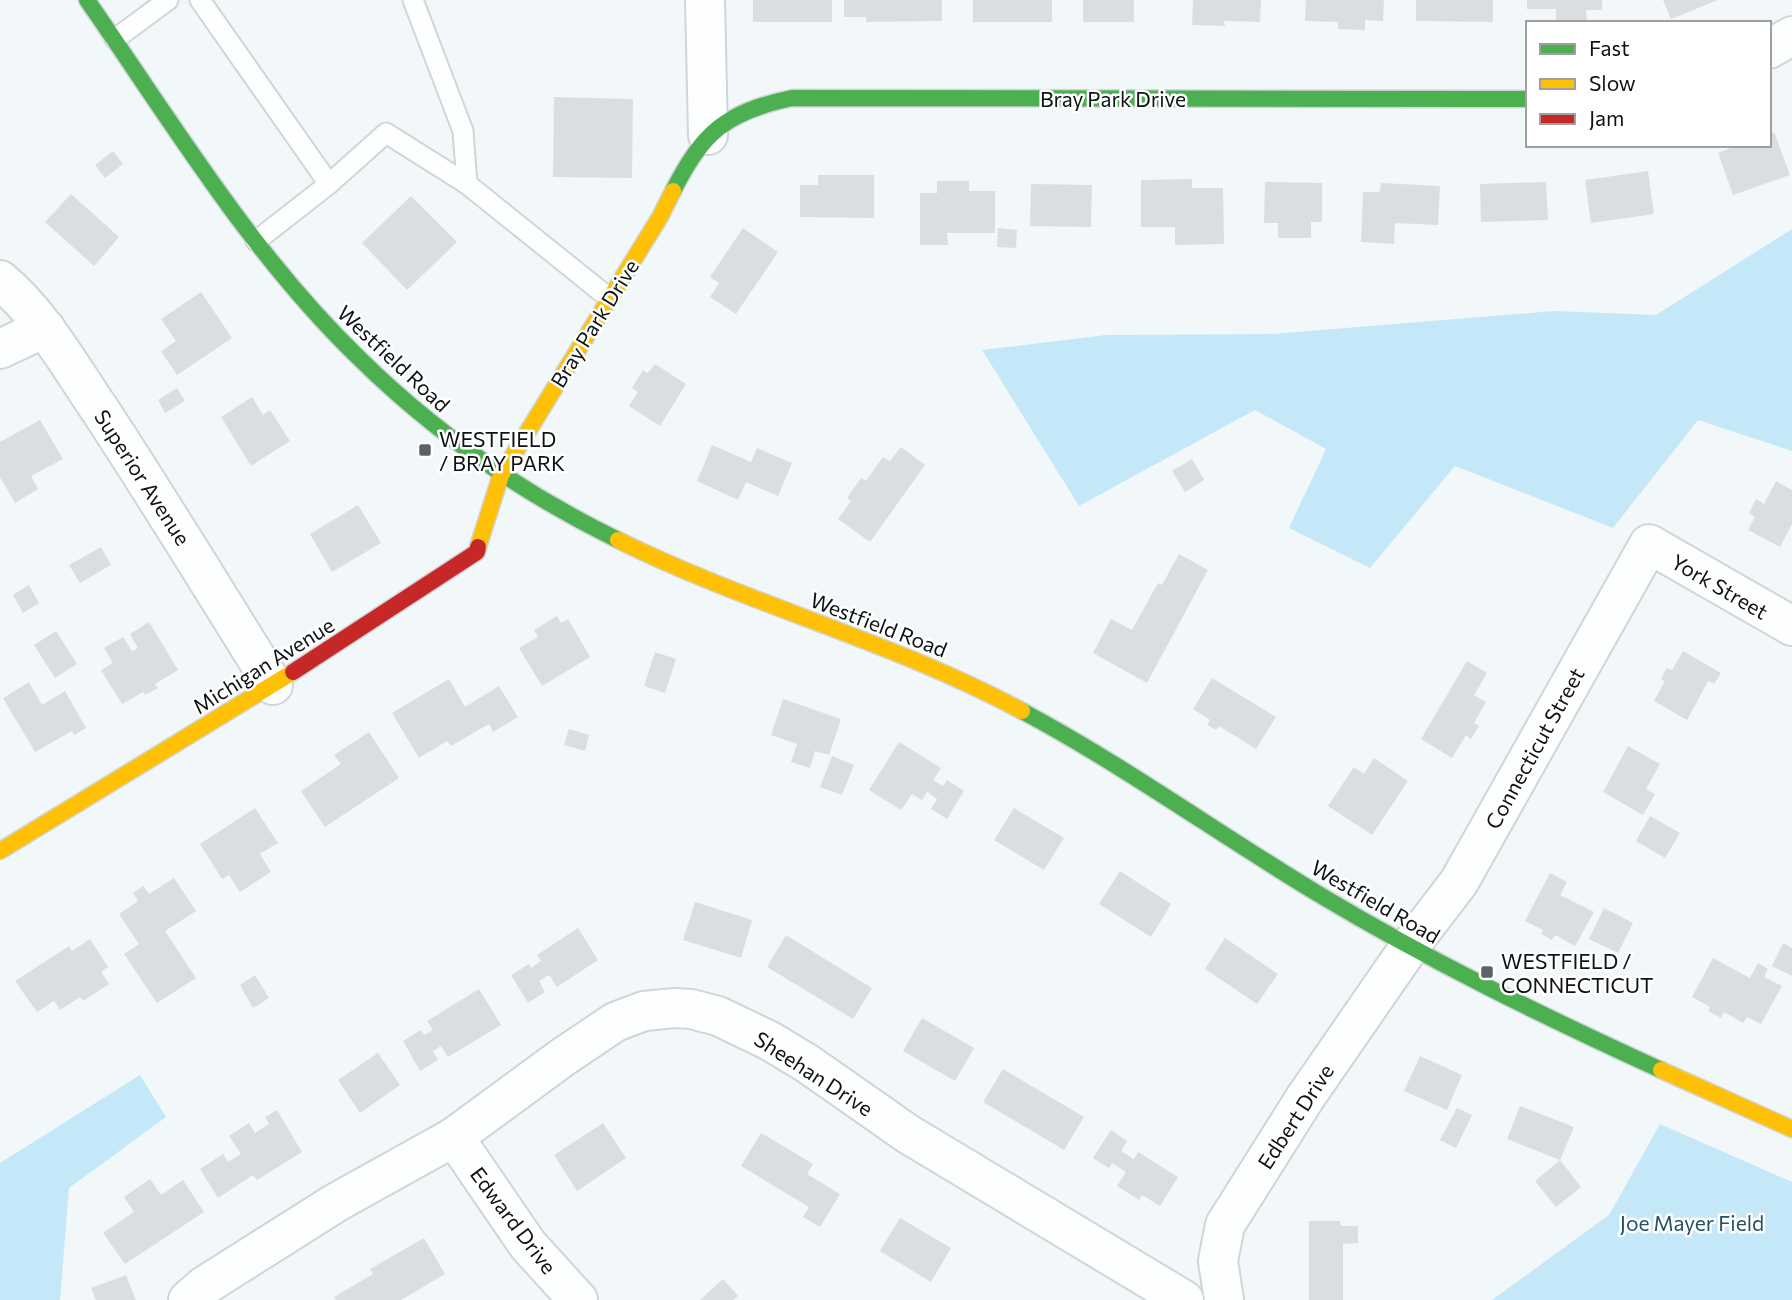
<svg xmlns="http://www.w3.org/2000/svg" width="1792" height="1300" font-family="Commissioner,sans-serif">
  <rect width="100%" height="100%" fill="#f2f8fa"/>
  <!-- green -->
  <g fill="#c5e8f9">
    <path d="M1792 229V451L1698 420 1613 528 1455 466 1370 568 1289 528 1326 449 1255 410 1079 506 982 350 1106 335 1272 334 1554 311 1656 315Z"/>
    <path d="M140 1075 166 1117 69 1188 60 1300H0V1163Z"/>
    <path d="M1660 1124 1792 1182V1300H1492L1609 1215Z"/>
  </g>
  <!-- building -->
  <g fill="#d9dfe1">
    <rect x="753" y="0" width="79" height="22"/>
    <path d="M844 0H942V21L866 22V17H844Z"/>
    <rect x="973" y="0" width="79" height="22"/>
    <rect x="1083" y="0" width="51" height="22"/>
    <path d="M1193 0H1261L1260 22 1224 21 1225 26 1192 25Z"/>
    <path d="M1306 0H1384L1383 21 1365 20V30L1338 29V22L1305 21Z"/>
    <path d="M1416 0H1493V22L1416 21Z"/>
    <path d="M1527 0H1602V10H1586L1587 21 1556 22V9H1527Z"/>
    <path d="M1663 0H1718L1671 19Z"/>
    <path d="M554 97 633 99 632 178 553 177Z"/>
    <path d="M1774 132 1790 175 1733 195 1718 153 1738 145H1769V134Z"/>
    <path d="M113 151 123 164 105 178 95 165Z"/>
    <path d="M1648 171 1654 214 1591 223 1585 180Z"/>
    <path d="M818 175H874V218L800 217V185H818Z"/>
    <path d="M1192 179V188H1223L1224 244 1175 245V227H1141V180Z"/>
    <path d="M937 181H969V191H995V233H947L948 245H920V193H937Z"/>
    <path d="M1265 182 1322 183V222H1311V238H1278V223H1264Z"/>
    <path d="M1546 182 1548 220 1481 222 1480 184Z"/>
    <path d="M1381 183 1440 186 1438 225 1395 223 1394 244 1361 242 1363 192H1380Z"/>
    <path d="M1031 184 1092 185 1091 227 1030 226Z"/>
    <path d="M71 194 119 237 94 266 45 222Z"/>
    <path d="M411 196 457 242 407 290 362 243Z"/>
    <path d="M743 228 778 252 736 314 710 297 719 283 710 277Z"/>
    <path d="M998 228 1017 230 1016 248 997 247Z"/>
    <path d="M201 292 232 338 177 375 161 351 176 341 161 319Z"/>
    <path d="M655 364 686 384 660 426 629 406 638 392 632 388 643 370 648 373Z"/>
    <path d="M177 388 185 401 165 413 158 400Z"/>
    <path d="M252 397 263 415 270 410 290 441 251 466 221 417Z"/>
    <path d="M40 420 63 459 31 476 38 489 15 503 0 477V442Z"/>
    <path d="M712 445 751 462 757 448 792 463 778 496 746 482 738 500 697 481Z"/>
    <path d="M901 447 925 465 870 542 838 519 851 501 847 498 861 478 866 481 883 457 890 461Z"/>
    <path d="M1192 459 1204 480 1185 492 1172 471Z"/>
    <path d="M1776 481 1792 490V524L1780 547 1748 530 1755 517 1749 513 1756 499 1764 504Z"/>
    <path d="M358 505 381 543 332 572 310 534Z"/>
    <path d="M101 547 111 565 80 583 69 565Z"/>
    <path d="M1179 554 1208 570 1147 683 1093 653 1111 619 1132 630 1158 583 1162 585Z"/>
    <path d="M29 585 39 603 23 613 13 595Z"/>
    <path d="M557 616 561 623 568 619 590 657 542 686 519 648 538 637 534 630Z"/>
    <path d="M149 622 178 670 155 684 158 688 145 695 143 692 122 704 101 670 113 663 104 648 123 637 132 651 138 648 130 634Z"/>
    <path d="M56 631 77 664 55 678 34 645Z"/>
    <path d="M1683 651 1721 673 1714 684 1708 681 1687 720 1654 701 1665 681 1661 679 1667 668 1672 670Z"/>
    <path d="M655 652 676 659 665 693 644 686Z"/>
    <path d="M1467 661 1487 673 1474 695 1486 702 1474 723 1479 726 1471 739 1466 735 1452 758 1421 739Z"/>
    <path d="M1212 678 1276 717 1256 749 1219 726 1216 730 1207 725 1210 720 1193 709Z"/>
    <path d="M449 679 465 707 499 686 518 717 493 732 489 724 451 746 447 741 419 758 392 713Z"/>
    <path d="M29 682 42 705 65 691 86 728 74 735 72 731 35 752 3 698Z"/>
    <path d="M783 699 841 719 829 755 815 751 810 768 791 762 797 744 771 735Z"/>
    <path d="M569 729 589 735 585 751 564 745Z"/>
    <path d="M369 732 399 778 325 827 301 791 341 764 334 755Z"/>
    <path d="M899 742 941 768 933 780 943 786 947 780 964 791 947 819 931 809 937 799 927 792 922 800 912 794 901 810 869 790Z"/>
    <path d="M1628 746 1660 764 1646 789 1655 794 1643 815 1603 792Z"/>
    <path d="M832 756 854 765 842 795 820 787Z"/>
    <path d="M1374 758 1408 781 1372 835 1328 806 1354 767 1364 774Z"/>
    <path d="M255 808 278 843 260 854 271 872 240 892 229 875 222 879 200 844Z"/>
    <path d="M1014 808 1064 838 1044 870 994 840Z"/>
    <path d="M1650 816 1680 833 1665 858 1636 841Z"/>
    <path d="M1120 871 1171 904 1151 937 1099 904Z"/>
    <path d="M1550 873 1567 882 1560 895 1594 912 1575 946 1555 935 1552 940 1541 934 1543 930 1525 921Z"/>
    <path d="M174 878 196 911 165 931 196 978 157 1003 124 954 139 944 119 914 138 901 133 893 143 886 149 894Z"/>
    <path d="M695 902 752 920 741 958 683 940Z"/>
    <path d="M1604 908 1633 923 1618 953 1589 939Z"/>
    <path d="M578 928 598 960 557 987 549 975 539 981 545 992 528 1003 511 975 529 964 531 968 541 961 537 955Z"/>
    <path d="M786 935 872 988 853 1019 767 967Z"/>
    <path d="M1225 938 1278 974 1257 1004 1205 969Z"/>
    <path d="M90 939 108 967 101 972 109 984 83 1001 80 997 60 1010 54 1001 37 1012 15 981 69 946 72 951Z"/>
    <path d="M1783 943 1792 948V976L1772 966Z"/>
    <path d="M1713 958 1750 978 1758 963 1768 969 1764 977 1782 986 1761 1024 1747 1017 1743 1023 1724 1012 1721 1018 1708 1011 1710 1007 1692 997Z"/>
    <path d="M255 975 269 998 253 1008 240 985Z"/>
    <path d="M479 989 501 1025 448 1057 441 1046 433 1051 438 1060 420 1071 403 1041 421 1030 424 1035 433 1030 427 1021Z"/>
    <path d="M922 1018 974 1048 955 1081 903 1051Z"/>
    <path d="M378 1053 400 1085 360 1113 338 1080Z"/>
    <path d="M1420 1056 1462 1075 1447 1110 1404 1091Z"/>
    <path d="M1003 1069 1084 1117 1064 1150 983 1102Z"/>
    <path d="M1520 1106 1574 1127 1560 1160 1507 1139Z"/>
    <path d="M1457 1108 1472 1115 1456 1148 1440 1140Z"/>
    <path d="M277 1110 302 1152 257 1180 253 1175 218 1198 200 1169 223 1154 228 1162 241 1154 229 1136 249 1123 255 1133 269 1124 265 1117Z"/>
    <path d="M603 1123 626 1158 577 1191 554 1155Z"/>
    <path d="M1111 1130 1127 1141 1121 1151 1134 1159 1138 1152 1178 1177 1160 1206 1142 1195 1139 1200 1117 1186 1126 1172 1112 1163 1109 1168 1093 1158Z"/>
    <path d="M761 1133 813 1164 807 1174 840 1194 820 1227 803 1217 809 1207 741 1166Z"/>
    <path d="M1560 1160 1581 1187 1556 1207 1535 1181Z"/>
    <path d="M150 1179 161 1195 183 1180 204 1212 125 1264 103 1233 134 1212 124 1197Z"/>
    <path d="M900 1218 951 1248 931 1282 880 1251Z"/>
    <path d="M1309 1221H1340L1341 1226H1358V1243L1343 1244V1300H1309Z"/>
    <path d="M424 1238 445 1274 401 1300H336L334 1297 373 1274 370 1269Z"/>
    <path d="M126 1275 136 1300H96L91 1288Z"/>
    <path d="M723 1279 738 1296 733 1300H700Z"/>
  </g>
  <g fill="none" stroke-linecap="round" stroke-linejoin="round">
    <!-- lane casing -->
    <g stroke="#d0d5d8" stroke-width="23">
      <g id="lane">
        <path d="M200 0 329 184"/>
        <path d="M413 0 463 131 467 184"/>
        <path d="M115 39 168 0"/>
        <path d="M256 241 329 184 386 133 467 184 609 298"/>
      </g>
    </g>
    <!-- street casing -->
    <g stroke="#d0d5d8" stroke-width="42">
      <g id="street">
        <path d="M705 0 708 135"/>
        <path d="M1769 49 1792 36"/>
        <path d="M0 280C42 315 69 365 100 410 159 500 216 593 273 685"/>
        <path d="M0 349 45 328"/>
        <path d="M454 1137 528 1245 578 1300"/>
        <path d="M188 1300 204 1286 337 1202 454 1137 563 1057 615 1022 644 1011 675 1008 691 1009 718 1016 770 1041 808 1064 908 1134 1184 1300"/>
        <path d="M1224 1300 1218 1261 1225 1225 1305 1098 1410 946 1459 882 1649 544 1792 626"/>
      </g>
    </g>
    <!-- fast casing -->
    <g stroke="#d0d5d8" stroke-width="19">
      <g id="fast">
        <path d="M87 0C172 122 251 254 359 358 435 433 522 493 618 540"/>
        <path d="M673 191C703 132 726 112 792 98L1528 99"/>
        <path d="M1022 711C1125 766 1220 835 1320 895 1430 961 1545 1017 1661 1070"/>
      </g>
    </g>
    <!-- slow casing -->
    <g stroke="#d0d5d8" stroke-width="19">
      <g id="slow">
        <path d="M618 540C749 605 892 641 1022 711"/>
        <path d="M478 547 501 475 660 217 673 191"/>
        <path d="M0 851 293 672"/>
        <path d="M1661 1070 1792 1129"/>
      </g>
    </g>
    <!-- jam casing -->
    <g stroke="#d0d5d8" stroke-width="19">
      <path id="jam" d="M293 672 477 552 478 547"/>
    </g>
    <!-- lane -->
    <use href="#lane" stroke="#fdfefe" stroke-width="19"/>
    <!-- street -->
    <use href="#street" stroke="#fdfefe" stroke-width="38"/>
    <!-- fast -->
    <use href="#fast" stroke="#4caf50" stroke-width="16"/>
    <!-- slow -->
    <use href="#slow" stroke="#ffc107" stroke-width="16"/>
    <!-- jam -->
    <use href="#jam" stroke="#c62828" stroke-width="16"/>
  </g>
  <!-- markers -->
  <g fill="#5d6264" stroke="#fff" stroke-width="2.5">
    <rect x="418" y="443" width="14" height="14" rx="3.5"/>
    <rect x="1480" y="965" width="14" height="14" rx="3.5"/>
  </g>
  <g text-anchor="middle" dominant-baseline="central" stroke-width="5" stroke-linejoin="round" paint-order="stroke">
    <!-- street labels -->
    <g font-size="21" fill="#0d1214" stroke="#fff">
      <text x="1113" y="98">Bray Park Drive</text>
      <text transform="translate(594 323) rotate(-58)">Bray Park Drive</text>
      <text transform="translate(394 358) rotate(43)">Westfield Road</text>
      <text transform="translate(143 477) rotate(57)">Superior Avenue</text>
      <text transform="translate(1720 586) rotate(30)">York Street</text>
      <text transform="translate(879 624) rotate(21)">Westfield Road</text>
      <text transform="translate(263 665) rotate(-32)">Michigan Avenue</text>
      <text transform="translate(1534 748) rotate(-61)">Connecticut Street</text>
      <text transform="translate(1376 901) rotate(30)">Westfield Road</text>
      <text transform="translate(814 1073) rotate(33)">Sheehan Drive</text>
      <text transform="translate(1295 1116) rotate(-57)">Edbert Drive</text>
      <text transform="translate(514 1220) rotate(53)">Edward Drive</text>
    </g>
    <!-- poi labels -->
    <g font-size="21" fill="#0d1214" stroke="#fff" text-anchor="start">
      <text x="439" y="438">WESTFIELD<tspan x="439" dy="24">/ BRAY PARK</tspan></text>
      <text x="1501" y="960">WESTFIELD /<tspan x="1501" dy="24">CONNECTICUT</tspan></text>
    </g>
    <!-- park labels -->
    <g font-size="21" fill="#265064" stroke="#fff">
      <text x="1692" y="1222">Joe Mayer Field</text>
    </g>
  </g>
  <!-- legend -->
  <rect x="1526" y="21" width="245" height="126" fill="#ffffff" stroke="#9ea0a1" stroke-width="2"/>
  <rect x="1540" y="44" width="35" height="10" fill="#4caf50" stroke="#9ea0a1" stroke-width="2"/>
  <text x="1589" y="56" font-size="21" fill="#0d1214">Fast</text>
  <rect x="1540" y="79" width="35" height="10" fill="#ffc107" stroke="#9ea0a1" stroke-width="2"/>
  <text x="1589" y="91" font-size="21" fill="#0d1214">Slow</text>
  <rect x="1540" y="114" width="35" height="10" fill="#c62828" stroke="#9ea0a1" stroke-width="2"/>
  <text x="1589" y="126" font-size="21" fill="#0d1214">Jam</text>
</svg>
